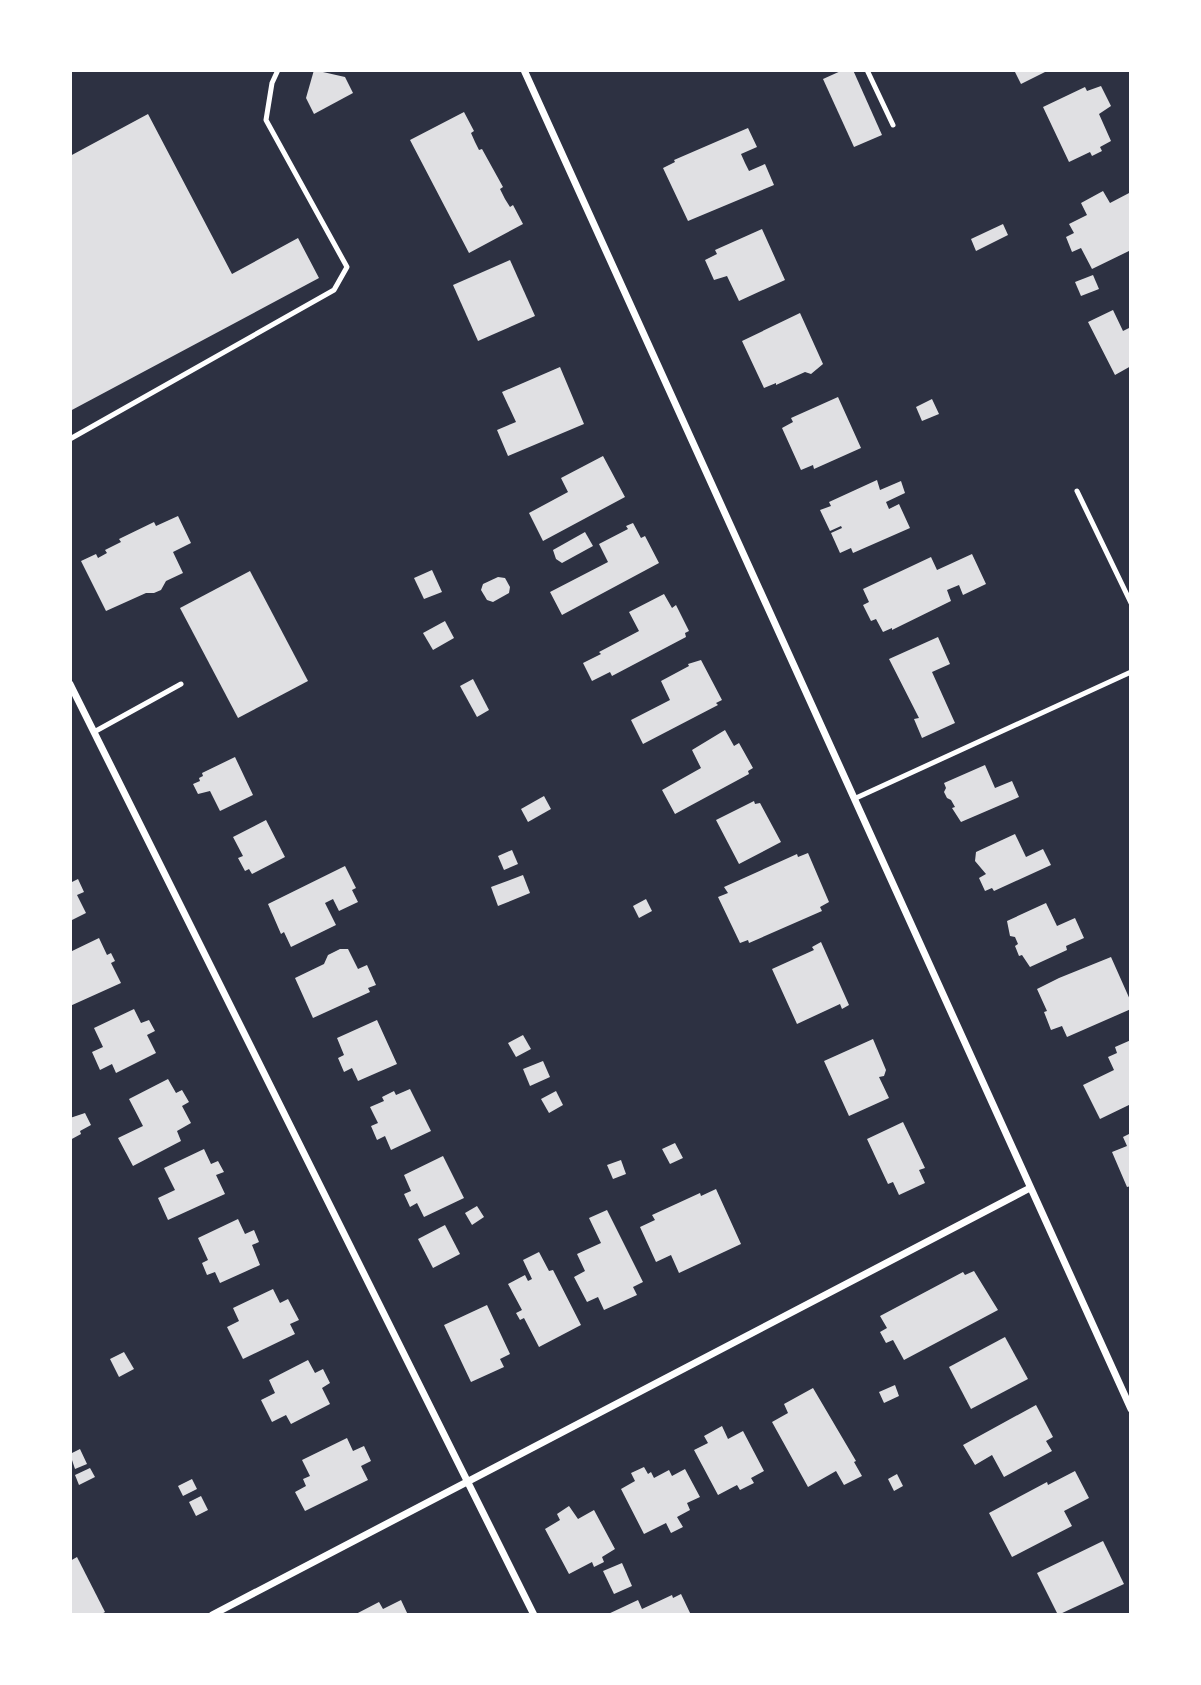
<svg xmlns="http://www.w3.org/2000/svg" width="1201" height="1685" font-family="Quicksand,sans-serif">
  <rect width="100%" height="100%" fill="#2d3142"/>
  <!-- building -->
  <g fill="#e0e0e3">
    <path d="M314 70 345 77 353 93 314 114 306 98Z"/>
    <path d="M843 70H853L882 135 854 147 823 79Z"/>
    <path d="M1014 70H1049L1021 84Z"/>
    <path d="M1101 86 1111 106 1099 114 1111 141 1100 147 1102 151 1092 156 1090 152 1069 162 1043 107 1085 87 1087 91Z"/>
    <path d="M464 112 474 131 471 133 475 142 479 150 482 149 503 187 500 189 505 199 510 207 513 205 523 224 469 253 410 140Z"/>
    <path d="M148 114 232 274 298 238 319 278 70 411V156Z"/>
    <path d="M748 128 757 147 741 154 745 163 749 171 765 164 774 185 688 221 663 168 675 162 674 160Z"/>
    <path d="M1103 191 1110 203 1131 192V250L1092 269 1081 248 1072 252 1066 237 1074 233 1069 224 1087 215 1081 203Z"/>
    <path d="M1003 224 1008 235 976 251 971 239Z"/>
    <path d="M762 229 785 280 739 301 727 276 714 280 705 260 717 254 715 250Z"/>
    <path d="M510 260 535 316 478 341 453 285Z"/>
    <path d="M1093 275 1099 289 1081 296 1075 282Z"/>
    <path d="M1113 310 1123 331 1131 327V366L1115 375 1088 322Z"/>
    <path d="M800 313 823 364 811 374 805 372 776 385V383L764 388 742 341Z"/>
    <path d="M560 367 584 424 508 456 497 430 516 422 502 392Z"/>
    <path d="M838 397 861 448 814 469 813 465 801 470 782 428 793 422 791 418Z"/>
    <path d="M932 399 939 414 922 421 916 407Z"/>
    <path d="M603 456 625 497 543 541 529 513 568 492 561 478Z"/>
    <path d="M877 480 880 490 901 481 905 493 886 502 889 509 899 504 910 528 853 553 851 548 840 553 831 533 842 528 841 526 830 531 820 510 831 506 829 502Z"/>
    <path d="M178 516 191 543 173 552 183 573 166 581 161 590 154 593H146L106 611 81 561 96 554 98 558 107 553 105 550 121 542 119 539 154 522 156 526Z"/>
    <path d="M633 523 641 538 645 536 659 563 562 615 550 592 608 562 599 544 628 529 626 526Z"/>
    <path d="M585 532 593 546 562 563 556 559 553 550Z"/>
    <path d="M972 554 986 584 963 595 959 585 947 590 951 601 892 630V628L883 632 876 619 871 621 863 605 869 602 863 589 931 557 937 570Z"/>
    <path d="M432 570 442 592 424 599 414 578Z"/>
    <path d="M250 571 308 681 238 718 180 608Z"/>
    <path d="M498 577 505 578 510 587 509 593 493 602 487 600 481 590 483 584Z"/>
    <path d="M664 594 672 608 676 605 689 631 685 633 686 637 612 676 610 672 592 681 583 663 601 654 599 652 639 631 629 612Z"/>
    <path d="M445 621 454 638 433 650 423 633Z"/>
    <path d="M938 637 950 664 932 672 955 723 922 738 914 719 919 718 889 659Z"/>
    <path d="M701 660 722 700 716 703 718 705 643 744 631 720 670 700 661 681 689 666 688 664Z"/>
    <path d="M473 679 489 710 477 717 460 686Z"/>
    <path d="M725 730 734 746 739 743 753 768 748 771 749 774 675 814 662 790 701 768 692 750Z"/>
    <path d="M235 757 253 795 220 811 210 791 198 794 193 784 200 781 199 778 203 776 202 773Z"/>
    <path d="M985 765 995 788 1012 781 1019 797 961 822 952 808 955 807 951 800 947 798 944 792 946 788 944 783Z"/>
    <path d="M544 796 551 809 528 822 521 809Z"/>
    <path d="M754 801 755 804 760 803 781 842 739 864 716 820Z"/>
    <path d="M266 820 285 857 252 874 249 869 245 871 238 858 243 856 233 837Z"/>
    <path d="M1015 834 1026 857 1043 849 1051 865 994 891 992 888 985 891 979 878 986 874 975 861 976 852Z"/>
    <path d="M512 850 518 864 504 870 498 856Z"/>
    <path d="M808 853 829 902 820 907 822 911 749 943 748 940 740 943 718 897 728 893 724 887 797 854 798 857Z"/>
    <path d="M345 866 356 888 352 890 358 902 339 911 333 899 325 903 336 925 291 947 284 932 281 934 268 904Z"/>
    <path d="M523 875 530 893 498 906 491 887Z"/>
    <path d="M78 879 84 892 77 895 86 913 70 921V883Z"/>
    <path d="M646 899 652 911 639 918 633 906Z"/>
    <path d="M1046 903 1057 926 1075 918 1084 938 1066 946 1067 950 1030 967 1022 955 1019 956 1015 946 1018 944 1015 937 1010 936 1007 921Z"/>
    <path d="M99 938 107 955 111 953 115 961 111 963 121 983 70 1006V952Z"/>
    <path d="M821 942 849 1005 842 1009 840 1004 797 1024 772 969 814 950 812 947Z"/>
    <path d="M340 949H348L358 969 367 965 376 985 368 988 370 992 313 1018 295 978 324 964 328 955Z"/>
    <path d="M1111 957 1131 1002V1009L1067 1037 1062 1026 1051 1030 1044 1012 1047 1011 1037 989 1059 978Z"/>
    <path d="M134 1009 141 1023 149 1020 155 1031 147 1035 156 1053 116 1073 112 1064 100 1070 92 1052 103 1047 94 1028Z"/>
    <path d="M377 1020 397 1064 358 1081 352 1068 344 1072 338 1058 344 1055 337 1038Z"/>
    <path d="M523 1035 531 1049 516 1057 508 1043Z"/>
    <path d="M873 1039 886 1070 884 1076 879 1077 889 1098 849 1116 824 1061Z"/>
    <path d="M1131 1040V1104L1100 1119 1083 1085 1114 1070 1108 1057 1117 1053 1115 1047Z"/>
    <path d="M543 1061 550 1077 530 1086 523 1069Z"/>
    <path d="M168 1079 176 1093 182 1090 189 1102 182 1106 191 1123 177 1131 181 1141 133 1166 118 1138 143 1126 129 1099Z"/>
    <path d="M410 1089 431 1131 391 1150 385 1136 377 1140 371 1126 378 1123 370 1107 384 1101 382 1097 394 1091 396 1095Z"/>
    <path d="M556 1091 563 1105 549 1113 541 1099Z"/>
    <path d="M85 1113 91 1125 80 1131 81 1134 70 1140V1118Z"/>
    <path d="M903 1122 925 1168 919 1170 925 1183 899 1195 893 1182 888 1184 867 1139Z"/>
    <path d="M1131 1133V1186L1127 1187 1112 1152 1127 1146 1123 1137Z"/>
    <path d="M675 1143 683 1158 670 1164 662 1149Z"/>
    <path d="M204 1149 211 1164 218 1161 224 1172 216 1175 225 1194 168 1220 158 1198 175 1190 164 1168Z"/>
    <path d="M443 1156 464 1198 424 1217 417 1203 410 1207 404 1194 411 1191 404 1175Z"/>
    <path d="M621 1160 626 1174 613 1179 607 1165Z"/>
    <path d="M716 1189 741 1244 679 1273 671 1255 656 1262 640 1227 655 1220 652 1215 700 1193 701 1196Z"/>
    <path d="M477 1206 484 1217 472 1225 465 1213Z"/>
    <path d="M607 1210 643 1282 633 1287 637 1295 604 1310 598 1297 587 1302 574 1277 585 1271 577 1254 601 1243 589 1218Z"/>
    <path d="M238 1219 245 1234 254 1230 259 1242 252 1245 260 1265 220 1283 215 1272 207 1275 202 1263 208 1260 198 1238Z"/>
    <path d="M445 1225 460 1254 433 1268 418 1239Z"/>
    <path d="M539 1252 549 1271 553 1270 581 1325 539 1347 524 1318 520 1320 516 1313 522 1310 508 1284 525 1275 528 1281 532 1279 523 1260Z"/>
    <path d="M974 1271 998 1310 904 1360 893 1340 886 1343 880 1332 887 1328 880 1316 963 1272 965 1275Z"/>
    <path d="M273 1289 280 1303 288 1299 299 1320 290 1324 295 1334 243 1359 227 1327 239 1321 233 1308Z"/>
    <path d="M487 1305 510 1354 500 1359 504 1367 471 1382 444 1325Z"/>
    <path d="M1005 1337 1028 1379 971 1409 949 1367Z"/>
    <path d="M124 1352 134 1369 119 1377 110 1359Z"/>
    <path d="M308 1360 315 1373 323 1369 330 1383 322 1388 330 1404 291 1424 286 1415 272 1422 261 1400 275 1393 269 1380Z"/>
    <path d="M895 1385 899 1396 884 1403 879 1392Z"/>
    <path d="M813 1388 856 1461 854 1462 862 1476 844 1485 836 1471 808 1487 772 1422 788 1413 784 1404Z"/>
    <path d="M1036 1405 1053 1437 1046 1441 1052 1451 1004 1477 992 1455 975 1465 963 1445Z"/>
    <path d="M722 1426 728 1439 743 1431 764 1471 751 1478 754 1483 740 1490 737 1485 718 1495 694 1450 708 1443 704 1436Z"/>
    <path d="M347 1438 353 1451 364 1446 371 1461 361 1466 368 1480 305 1511 295 1492 306 1486 303 1479 310 1476 302 1460Z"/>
    <path d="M80 1449 87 1464 75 1469 70 1454Z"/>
    <path d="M644 1467 648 1474 651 1472 654 1478 669 1470 672 1476 685 1469 700 1497 687 1503 690 1510 677 1517 683 1527 671 1533 666 1523 644 1534 621 1489 635 1481 631 1473Z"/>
    <path d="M90 1468 95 1477 79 1485 75 1475Z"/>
    <path d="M1075 1471 1089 1498 1064 1511 1072 1526 1012 1557 989 1513 1047 1482 1048 1485Z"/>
    <path d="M897 1474 903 1486 894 1491 888 1479Z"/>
    <path d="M192 1479 197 1489 183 1496 178 1486Z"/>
    <path d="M201 1496 208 1510 196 1516 189 1502Z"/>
    <path d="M569 1506 578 1519 594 1510 615 1549 602 1557 604 1562 594 1567 592 1562 569 1574 545 1529 560 1520 557 1514Z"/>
    <path d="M1103 1541 1124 1584 1058 1615 1037 1573Z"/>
    <path d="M77 1557 105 1612 100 1615H70V1561Z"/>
    <path d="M622 1563 632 1586 614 1594 603 1571Z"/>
    <path d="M681 1594 691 1615H606L638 1600 642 1609 672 1595 673 1598Z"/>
    <path d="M401 1600 408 1615H354L379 1602 383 1609Z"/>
  </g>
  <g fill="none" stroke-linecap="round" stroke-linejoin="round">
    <!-- service -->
    <g stroke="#fff" stroke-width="5">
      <path d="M867 70 893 125"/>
      <path d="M70 439 334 290 347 267 266 120 272 83 278 70"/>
      <path d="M1077 491 1131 603"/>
      <path d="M94 732 181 684"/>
      <path d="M856 798 1131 672"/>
    </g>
    <!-- minor -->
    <g stroke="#fff" stroke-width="7">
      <path d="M524 70 1131 1409"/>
      <path d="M70 684 534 1615"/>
      <path d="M212 1615 1030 1188"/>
    </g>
  </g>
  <!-- border -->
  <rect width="1201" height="1685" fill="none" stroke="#ffffff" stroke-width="144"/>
</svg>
